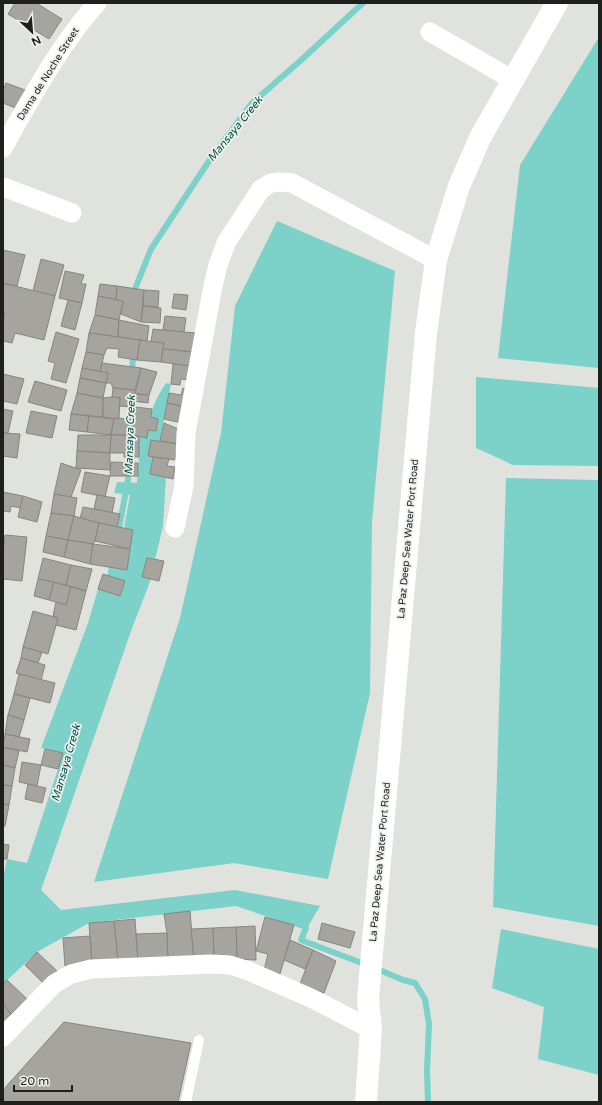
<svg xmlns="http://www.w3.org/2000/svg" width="602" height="1105" font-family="'Varela Round',sans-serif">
  <rect width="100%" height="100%" fill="#e0e3dd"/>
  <!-- water -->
  <g fill="#7cd1c9">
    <path d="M599 37V368L498 358 520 165Z"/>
    <path d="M277 221 395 271 372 521 370 693 328 879 234 863 94 882 180 618 221 433 235 306Z"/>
    <path d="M476 377 599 388V466L513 465 476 448Z"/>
    <path d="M166 383 171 384 160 441 151 440 148 456 153 457 150 474 166 478 163 526 155 560 147 558 142 577 151 579 131 631 41 890 61 910 235 890 320 906 306 930 236 906 89 923 37 952 3 984V879L7 859 27 863 58 769 62 753 41 748 88 623 98 589 120 596 125 582 113 577 115 568 127 570 133 530 124 528 130 495 114 493 117 482 137 483 139 457V437L147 438 148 430 156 431 158 419 151 417C153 403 158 396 166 383Z"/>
    <path d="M506 478 599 480V926L493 907Z"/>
    <path d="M501 929 599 949V1075L538 1059 544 1007 492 988Z"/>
  </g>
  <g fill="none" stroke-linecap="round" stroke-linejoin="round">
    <!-- stream -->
    <g stroke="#7cd1c9" stroke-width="6">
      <path d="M134 295 135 289 151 249 209 161 252 103 299 62 363 3"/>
      <path d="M132 373 133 353"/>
      <path d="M130 427 131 400"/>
      <path d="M118 534 128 480 129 450"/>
      <path d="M109 584 113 561"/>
      <path d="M306 928 301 940 367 965"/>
      <path d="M375 968 403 980 415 983 425 999 429 1024 427 1071 428 1102"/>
    </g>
  </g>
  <!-- building -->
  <g fill="#a6a49e" stroke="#86857e">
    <path d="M15 3H36L62 19 49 39 8 14Z"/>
    <path d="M6 83 25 90 18 109 3 103V91Z"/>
    <path d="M3 250 25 255 17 286 3 283Z"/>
    <path d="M41 259 64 265 55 296 33 291Z"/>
    <path d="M65 271 84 275 81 284H86L82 303 59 298Z"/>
    <path d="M3 283 55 296 44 340 15 333 12 343 3 341V321L5 313H3Z"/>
    <path d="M100 284 117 286 116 300 98 296Z"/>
    <path d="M117 286 144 290 141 322 121 314 123 301 116 300Z"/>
    <path d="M144 290 159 291 158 307 143 306Z"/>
    <path d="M174 294 188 295 186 310 172 308Z"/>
    <path d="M98 296 123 301 119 320 95 315Z"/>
    <path d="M68 300 82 303 75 330 61 326Z"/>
    <path d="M143 306 161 308 160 323 141 322Z"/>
    <path d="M95 315 119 320 118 337 89 333Z"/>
    <path d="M165 316 186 318 184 332 163 330Z"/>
    <path d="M119 320 149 326 147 341 118 337Z"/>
    <path d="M153 329 195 333 193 352 163 349 164 343 151 342Z"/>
    <path d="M56 332 79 339 66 383 51 379 55 363 48 361Z"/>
    <path d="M89 333 140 340 137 360 118 357 119 349 107 348 104 355 86 352Z"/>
    <path d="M140 340 164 343 161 362 137 360Z"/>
    <path d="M163 349 193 352 197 367 161 362Z"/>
    <path d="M86 352 104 355 100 372 82 368Z"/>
    <path d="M102 363 141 368 135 390 113 388 111 383H106L108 373 100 372Z"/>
    <path d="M173 364 192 366 190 380 181 379 180 385 171 384Z"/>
    <path d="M82 368 108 373 106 383 80 378Z"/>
    <path d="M141 368 157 372 149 395 135 394Z"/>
    <path d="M3 374 24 379 17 404 3 401Z"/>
    <path d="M80 378 106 383 103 398 77 393Z"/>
    <path d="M35 381 67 390 61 411 28 402Z"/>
    <path d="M113 388 135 390V394L149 395 148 403 132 401 131 407 119 406 120 398 112 397Z"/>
    <path d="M183 388 193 390 190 408 167 403 169 393 181 395Z"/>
    <path d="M77 393 103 398V417L71 414Z"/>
    <path d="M112 397 120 398 119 418 114 419 103 417V398Z"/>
    <path d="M167 403 190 408 187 424 164 419Z"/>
    <path d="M135 407 152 409 151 417 158 419 156 431 148 430 147 438 131 435Z"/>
    <path d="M3 409 13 411 8 433H3Z"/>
    <path d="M31 411 57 416 52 438 26 433Z"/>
    <path d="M71 414 89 416 87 432 69 430Z"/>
    <path d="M89 416 114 419 111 435 87 432Z"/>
    <path d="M119 418 133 420 131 435H111L114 419Z"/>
    <path d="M164 423 183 431 178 444 160 441Z"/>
    <path d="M3 433 20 434 17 458 3 456Z"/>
    <path d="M78 435H111L110 453 77 451Z"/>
    <path d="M111 435H131L139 437V457H124V453H110Z"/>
    <path d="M151 440 178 444 175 460 148 456Z"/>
    <path d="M77 451 110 453V470L76 468Z"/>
    <path d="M153 457 169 459 167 466 175 467 173 479 150 474Z"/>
    <path d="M111 462 138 463V476H110Z"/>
    <path d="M61 463 81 470 71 497 54 494Z"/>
    <path d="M85 472 110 476 105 497 81 492Z"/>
    <path d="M3 492 23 496 21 508 11 506 10 512 3 511Z"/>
    <path d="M54 494 77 498 74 516 51 513Z"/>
    <path d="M97 495 115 498 112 513 94 509Z"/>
    <path d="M23 496 42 502 37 522 18 517Z"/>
    <path d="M83 507 120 514 117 527 80 519Z"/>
    <path d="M51 513 74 516 68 540 46 536Z"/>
    <path d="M74 516 99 523 95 541 93 544 68 540Z"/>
    <path d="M99 523 133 530 130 549 95 541Z"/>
    <path d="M5 535 27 537 22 581 3 579V550Z"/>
    <path d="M46 536 68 540 64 557 43 552Z"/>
    <path d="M68 540 93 544 90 564 64 557Z"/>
    <path d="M93 544 130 549 127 570 90 564Z"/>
    <path d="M43 558 71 565 66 585 38 579Z"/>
    <path d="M147 558 164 561 159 581 142 577Z"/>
    <path d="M71 565 92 569 86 591 66 585Z"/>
    <path d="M103 574 125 581 120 596 98 589Z"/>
    <path d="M38 579 54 582 49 600 34 596Z"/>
    <path d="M54 582 71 587 66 605 49 600Z"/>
    <path d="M71 587 86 591 76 630 56 625 58 618 53 616 56 602 66 605Z"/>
    <path d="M33 611 58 618 48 654 23 647Z"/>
    <path d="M23 647 42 652 38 663 21 658Z"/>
    <path d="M21 658 45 665 41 680 16 673Z"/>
    <path d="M19 674 55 683 50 703 14 694Z"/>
    <path d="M14 694 30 698 24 720 8 715Z"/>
    <path d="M8 715 24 720 19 737 5 734Z"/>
    <path d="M5 734 30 739 27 752 3 747Z"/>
    <path d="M3 747 19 751 15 768 3 765Z"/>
    <path d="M45 749 63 753 58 769 41 765Z"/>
    <path d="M22 762 41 765 37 786 19 782Z"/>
    <path d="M3 765 15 768 12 786 3 785Z"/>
    <path d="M28 784 46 788 42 803 25 799Z"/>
    <path d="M3 785 12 786 9 805 3 804Z"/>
    <path d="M3 804 9 805 5 826H3Z"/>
    <path d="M3 844 9 845 7 859H3Z"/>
    <path d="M190 911 194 959 168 961 167 933 164 914Z"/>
    <path d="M265 917 294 925 280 974 264 970 268 954 256 951Z"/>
    <path d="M135 919 138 961 118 962 114 921Z"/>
    <path d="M114 921 118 962 92 964 89 923Z"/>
    <path d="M322 923 355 932 350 948 318 939Z"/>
    <path d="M255 926 256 960 237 959 236 927Z"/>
    <path d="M236 927 237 959H214L213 928Z"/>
    <path d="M213 928 214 959H194L191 929Z"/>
    <path d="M167 933 168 961H138L136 934Z"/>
    <path d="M90 936 92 964 65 966 63 938Z"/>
    <path d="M290 940 313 950 305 969 284 960Z"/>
    <path d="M313 950 336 961 324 993 300 984Z"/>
    <path d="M37 952 58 972 45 985 25 965Z"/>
    <path d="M7 980 27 999 11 1014 3 1004V984Z"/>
    <path d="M3 1004 11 1014 3 1021Z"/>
    <path d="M64 1022 191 1043 178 1102H3V1090Z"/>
  </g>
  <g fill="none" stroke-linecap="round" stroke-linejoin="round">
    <!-- service -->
    <path stroke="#fff" stroke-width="10" d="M186 1102 199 1040"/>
    <!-- minor -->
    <g stroke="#fff" stroke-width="19">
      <path d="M430 32 513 80"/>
      <path d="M3 148C31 98 59 46 97 3"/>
      <path d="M3 187 72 213"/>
      <path d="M175 528 184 486 186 433 213 286 218 265 226 243 261 189 271 183 280 182 292 183 436 260"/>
      <path d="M3 1037 54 984 71 974 91 969 211 964 230 965 246 970 311 998 371 1029"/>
    </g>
    <!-- secondary -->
    <path stroke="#fff" stroke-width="22" d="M366 1102 371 1029 368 999 426 333 436 260 459 186 481 136 557 3"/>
  </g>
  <g text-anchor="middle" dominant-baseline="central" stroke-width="3.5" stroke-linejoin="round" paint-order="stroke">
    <!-- street labels -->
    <g font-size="10" fill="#1e201d" stroke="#edf1ea">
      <text transform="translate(48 74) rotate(-58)">Dama de Noche Street</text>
      <text transform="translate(408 539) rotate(-85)">La Paz Deep Sea Water Port Road</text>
      <text transform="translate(380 862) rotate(-85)">La Paz Deep Sea Water Port Road</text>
    </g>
    <!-- water labels -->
    <g font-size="11" font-style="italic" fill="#00514c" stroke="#edf1ea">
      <text transform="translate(235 129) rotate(-51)">Mansaya Creek</text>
      <text transform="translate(130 435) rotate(-88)">Mansaya Creek</text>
      <text transform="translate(66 763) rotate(-74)">Mansaya Creek</text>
    </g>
  </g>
  <!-- border -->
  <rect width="602" height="1105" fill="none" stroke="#1e201d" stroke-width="8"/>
  <!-- north arrow -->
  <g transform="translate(32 32) rotate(154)" stroke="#edf1ea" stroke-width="3" paint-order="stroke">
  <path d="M0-3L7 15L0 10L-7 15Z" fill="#1e201d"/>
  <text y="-6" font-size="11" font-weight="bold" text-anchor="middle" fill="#1e201d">N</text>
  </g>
  <!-- scale -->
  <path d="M14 1085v6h58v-6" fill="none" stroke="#1e201d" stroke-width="2"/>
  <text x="20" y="1085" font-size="12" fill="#1e201d" stroke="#edf1ea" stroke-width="3" paint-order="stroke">20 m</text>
</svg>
